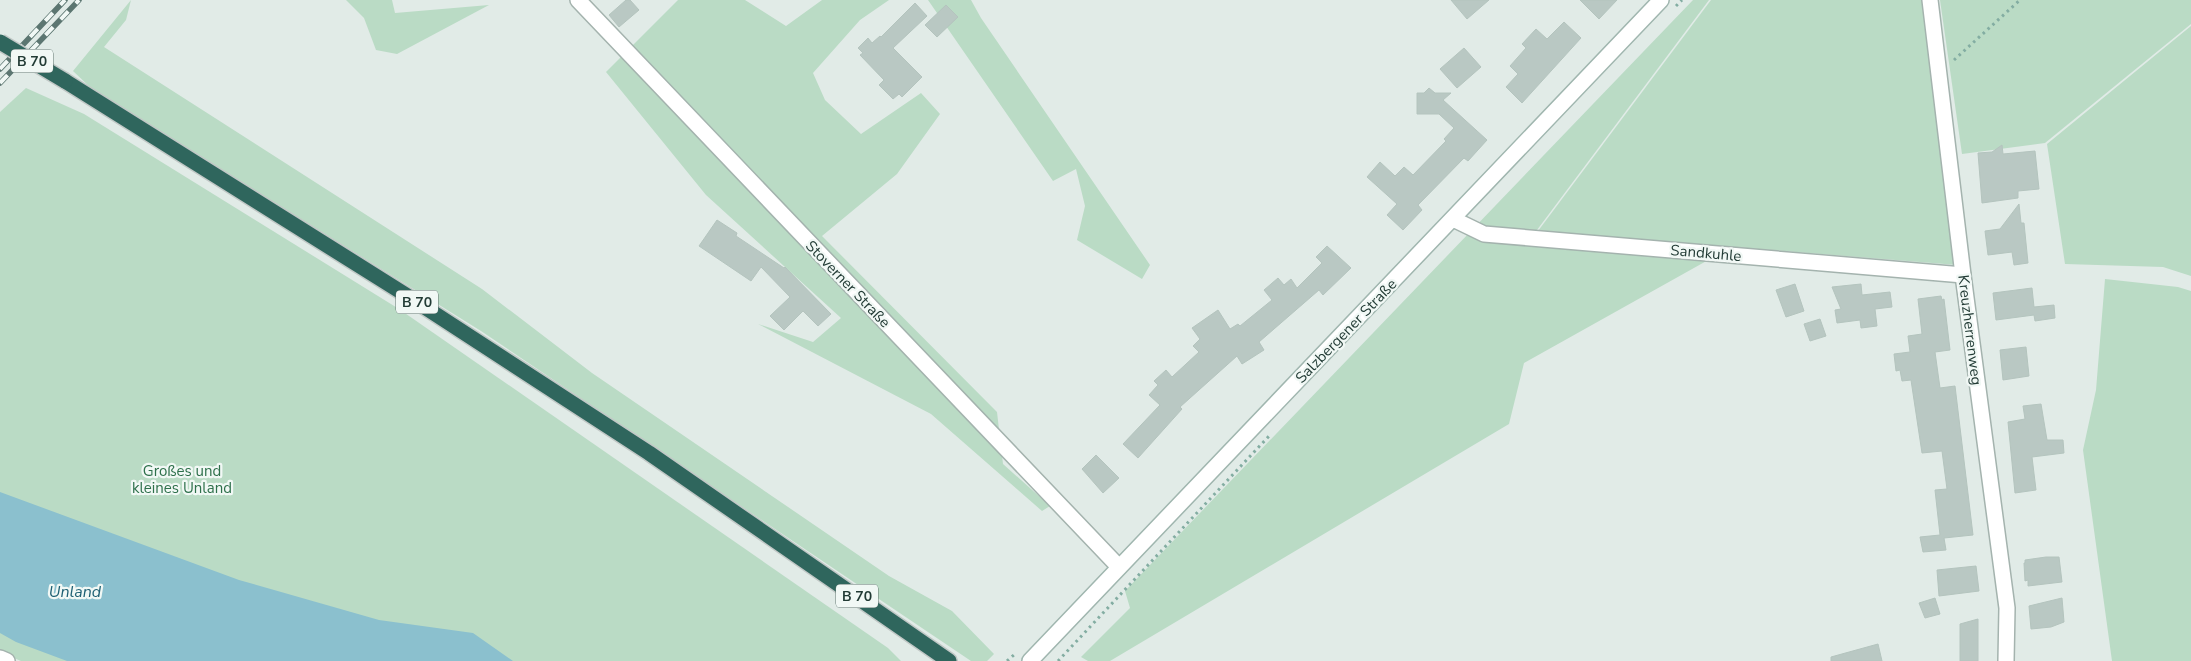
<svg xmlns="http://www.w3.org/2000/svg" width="2191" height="661" font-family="'Nunito Sans',sans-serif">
  <rect width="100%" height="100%" fill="#e1ebe7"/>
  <!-- green -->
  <g fill="#badbc5">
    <path d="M131 0 126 20 104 47 482 289 592 373 889 576 952 611 994 654 987 661H971L481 331 92 89 73 71Z"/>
    <path d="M346 0H392L395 13 489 5 397 54 376 50 364 18Z"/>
    <path d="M678 0H745L786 26 822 0H889L860 20 813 73 825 100 861 134 921 93 940 114 897 174 822 236 997 412 1003 464 1050 506 1042 511 931 414 758 324 813 342 841 318 706 195 606 72Z"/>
    <path d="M928 0H971L981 18 1150 265 1142 279 1077 240 1085 206 1076 169 1053 181Z"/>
    <path d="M1693 0H1709L1528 242 1710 259 1524 363 1509 424 1110 661H1088L1081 657 1130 608 1125 591Z"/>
    <path d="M1711 0H1923L1957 265 1538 231Z"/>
    <path d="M1940 0H2191V24L2045 143 1962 154Z"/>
    <path d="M2191 26V276L2163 267 2065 264 2047 144Z"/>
    <path d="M26 88 84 114 399 309 888 648 901 661H21L0 652V112Z"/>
    <path d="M2105 279 2178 287 2191 291V661H2112L2083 450 2096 390Z"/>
  </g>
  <!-- water -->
  <path fill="#8bc0ce" d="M0 492 239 580 379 620 473 633 513 661H67L16 642 0 633Z"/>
  <!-- building -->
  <g fill="#b9c8c3" stroke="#b4c4be">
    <path d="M626 0H630L639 10 619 27 609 15Z"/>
    <path d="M1451 0H1489L1467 19Z"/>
    <path d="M1580 0H1617L1599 19Z"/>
    <path d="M915 3 927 16 893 48 922 77 902 97 899 94 893 99 879 85 884 80 860 55 863 53 858 48 868 38 872 43 880 36 881 37Z"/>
    <path d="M946 5 958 17 937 37 925 25Z"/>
    <path d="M1564 22 1581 38 1522 103 1506 87 1518 74 1510 66 1526 48 1522 44 1536 29 1547 39Z"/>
    <path d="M1464 48 1481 67 1457 88 1440 69Z"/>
    <path d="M1429 88 1435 93H1451L1443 100 1487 140 1468 161 1464 158 1418 205 1422 210 1403 230 1387 215 1397 204 1367 177 1380 162 1395 176 1404 167 1413 175 1446 141 1444 139 1454 128 1439 114H1417V93H1424Z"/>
    <path d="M2002 145 2003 154 2035 151 2039 189 2018 191V198L1982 203 1978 153 1992 152Z"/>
    <path d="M2019 204 2021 223H2024L2028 263 2014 265 2012 252 1988 255 1985 231 2000 229Z"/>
    <path d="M717 220 737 233 736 236 784 268 785 267 831 314 818 326 803 311 784 330 770 316 790 297 761 267 751 281 699 246Z"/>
    <path d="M1327 246 1351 268 1323 295 1319 290 1259 342 1264 350 1242 364 1237 356 1180 407 1182 409 1138 458 1123 444 1160 405 1149 395 1158 385 1154 381 1166 370 1172 377 1199 352 1193 346 1200 339 1192 328 1218 310 1230 329 1238 324 1240 326 1272 300 1264 290 1278 278 1284 285 1291 279 1297 288 1322 263 1316 257Z"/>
    <path d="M1795 284 1804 311 1786 317 1776 290Z"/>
    <path d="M1861 284 1862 295 1890 292 1892 307 1875 309 1877 326 1861 328 1860 320 1837 323 1835 310 1841 309 1832 287Z"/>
    <path d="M2032 288 2034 307 2054 305 2055 318 2035 321 2034 315 1996 320 1993 293Z"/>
    <path d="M1941 296 1942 300 1944 299 1950 350 1935 352 1940 388 1955 386 1973 535 1944 538 1946 550 1923 552 1920 537 1940 535 1935 490 1947 489 1942 451 1922 453 1911 380 1902 381 1900 370 1896 371 1894 354 1910 352 1908 336 1922 334 1918 299Z"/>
    <path d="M1820 319 1826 336 1810 341 1804 324Z"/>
    <path d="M2026 347 2029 376 2003 380 2000 350Z"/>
    <path d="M2041 404 2047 440H2063L2064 453 2032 457 2036 490 2015 493 2008 422 2025 419 2023 406Z"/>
    <path d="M1096 455 1119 478 1103 493 1082 469Z"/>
    <path d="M2046 557H2059L2062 582 2028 586V580L2025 581 2024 563H2025V560Z"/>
    <path d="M1976 566 1979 591 1939 596 1937 570Z"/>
    <path d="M1935 598 1940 614 1925 618 1919 603Z"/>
    <path d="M2062 598 2064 622 2051 627 2031 629 2029 606Z"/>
    <path d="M1978 619V661H1960V624Z"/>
    <path d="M1878 644 1882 661H1831V657Z"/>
  </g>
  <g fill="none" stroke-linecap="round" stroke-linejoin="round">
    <!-- street casing -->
    <g stroke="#a4b3ae" stroke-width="18">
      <g id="street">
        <path d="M578 0 1119 567"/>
        <path d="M1930 0 1963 275 2007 608 2006 661"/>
        <path d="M1453 219 1484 234 1963 275"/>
        <path d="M0 658 7 661"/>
      </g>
    </g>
    <!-- secondary casing -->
    <g stroke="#a0b6af" stroke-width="18">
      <path id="secondary" d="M1030 661 1661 0"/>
    </g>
    <!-- highway casing -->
    <g stroke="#c1c8c6" stroke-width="18">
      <path id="highway" d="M65 81 406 295 649 453 949 661"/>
    </g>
    <!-- path -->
    <g stroke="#83ada2" stroke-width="3" stroke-dasharray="2.5 4" stroke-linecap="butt">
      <path d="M1676 6 1682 0"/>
      <path d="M1954 60 2020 0"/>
      <path d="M1007 661 1015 654"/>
      <path d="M1058 661 1270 435"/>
    </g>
    <!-- street -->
    <use href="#street" stroke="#fff" stroke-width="15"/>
    <!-- secondary -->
    <use href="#secondary" stroke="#fff" stroke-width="15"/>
    <!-- highway -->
    <use href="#highway" stroke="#2f665d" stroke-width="15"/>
    <!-- rail casing -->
    <g stroke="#5c7671" stroke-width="5.5">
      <g id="rail">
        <path d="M0 69 65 0"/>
        <path d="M0 83 79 0"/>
      </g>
    </g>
    <!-- rail -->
    <use href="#rail" stroke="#f1f8f5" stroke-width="4" stroke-dasharray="11" stroke-linecap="butt"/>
    <!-- highway-bridge casing -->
    <g stroke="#c1c8c6" stroke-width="18" stroke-linecap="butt">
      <path id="highway-bridge" d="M0 42 65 81"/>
    </g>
    <!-- highway-bridge -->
    <use href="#highway-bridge" stroke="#2f665d" stroke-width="15"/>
  </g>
  <g text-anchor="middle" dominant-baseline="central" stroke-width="4.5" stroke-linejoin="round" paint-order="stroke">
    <!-- shield labels -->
    <g fill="#f1f8f5" stroke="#60746f" stroke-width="1">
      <rect x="11" y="49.5" width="42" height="23" rx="4"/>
      <rect x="396" y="290.5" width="42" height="23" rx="4"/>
      <rect x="836" y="584.5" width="42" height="23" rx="4"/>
    </g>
    <g font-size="14" font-weight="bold" fill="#223b35">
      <text x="32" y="61">B 70</text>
      <text x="417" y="302">B 70</text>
      <text x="857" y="596">B 70</text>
    </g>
    <!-- street labels -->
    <g font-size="15" fill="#223b35" stroke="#f1f8f5">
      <text transform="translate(1706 253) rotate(5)">Sandkuhle</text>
      <text transform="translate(848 284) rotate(46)">Stoverner Straße</text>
      <text transform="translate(1970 330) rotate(83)">Kreuzherrenweg</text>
      <text transform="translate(1346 331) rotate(-46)">Salzbergener Straße</text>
    </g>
    <!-- park labels -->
    <g font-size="15" fill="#2e704b" stroke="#f1f8f5">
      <text x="182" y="471">Großes und<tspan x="182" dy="17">kleines Unland</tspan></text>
    </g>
    <!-- water labels -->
    <g font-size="16" font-style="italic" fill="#1f6174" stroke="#f1f8f5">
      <text x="75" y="592">Unland</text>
    </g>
  </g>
</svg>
